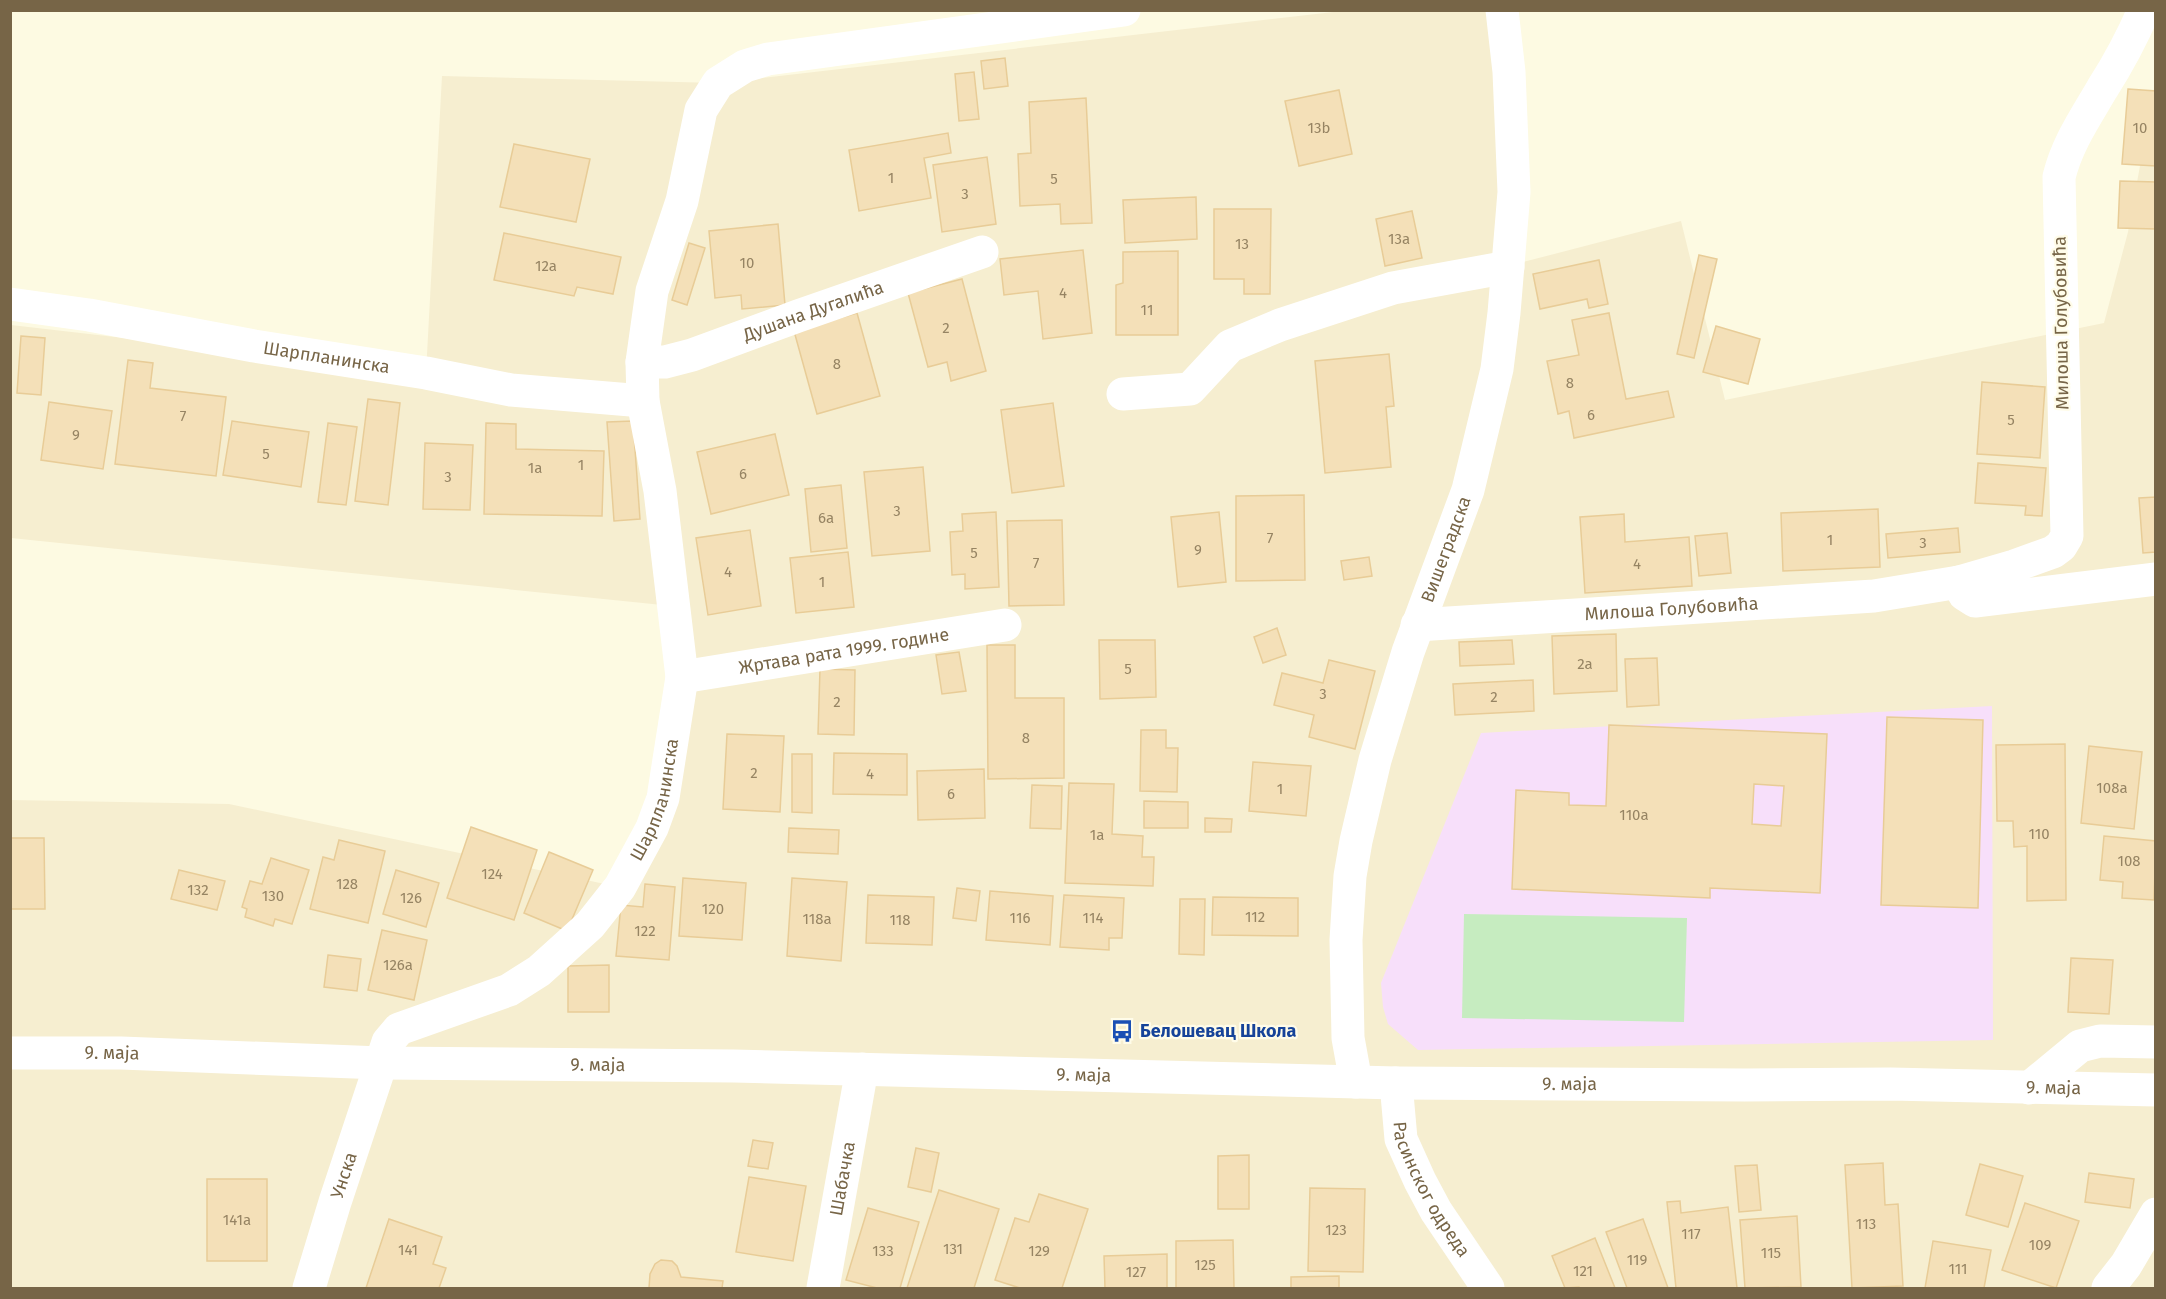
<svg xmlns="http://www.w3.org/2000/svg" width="2166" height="1299" font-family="'Fira Sans',sans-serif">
  <rect width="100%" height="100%" fill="#fdfae2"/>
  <!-- residential -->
  <path fill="#f6eed0" d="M1342 11H1501L1508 266 1681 221 1725 400 2104 323 2128 232 2155 83V1288H11V800L229 804 619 887 682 677 672 606 11 538V325L426 373 442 76 718 83Z"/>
  <!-- education -->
  <path fill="#f7dffa" d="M1992 706 1993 1040 1418 1050 1388 1024 1383 1007 1381 983 1481 733Z"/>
  <!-- green -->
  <path fill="#c6ecc0" d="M1464 914 1687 918 1684 1022 1462 1018Z"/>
  <!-- building -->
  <g fill="#f4e0b8" stroke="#e8cc97" stroke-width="1.5" fill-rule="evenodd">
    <path d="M1005 58 1008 86 984 89 981 61Z"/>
    <path d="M974 72 979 119 959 121 955 74Z"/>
    <path d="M2128 89 2156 91V166L2122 164Z"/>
    <path d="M1339 90 1352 154 1299 166 1285 101Z"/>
    <path d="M1086 98 1092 223 1061 224 1060 204 1020 206 1018 154 1031 153 1029 102Z"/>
    <path d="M948 133 951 153 924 158 931 198 859 211 849 150Z"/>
    <path d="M514 144 590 159 576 222 500 207Z"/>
    <path d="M987 157 996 224 942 232 933 165Z"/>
    <path d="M2120 181 2156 182V229L2118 228Z"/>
    <path d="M1196 197 1197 239 1125 243 1123 200Z"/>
    <path d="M1214 209H1271L1270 294H1244V279H1214Z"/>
    <path d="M1412 211 1422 258 1385 266 1376 219Z"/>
    <path d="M778 224 785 305 742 309 741 295 715 298 709 231Z"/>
    <path d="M504 233 621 257 613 294 577 287 574 296 494 280Z"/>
    <path d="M689 243 705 248 687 305 672 300Z"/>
    <path d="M1083 250 1092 333 1043 339 1038 291 1004 295 1000 259Z"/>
    <path d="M1178 251V335H1116V285L1123 283V252Z"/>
    <path d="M1699 255 1717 259 1694 358 1677 354Z"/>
    <path d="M1599 260 1608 304 1589 308 1587 299 1540 309 1533 274Z"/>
    <path d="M962 279 986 371 951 381 947 362 928 367 908 293Z"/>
    <path d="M857 313 880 396 817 414 794 331Z"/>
    <path d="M1609 313 1626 399 1668 391 1674 417 1574 438 1569 411 1558 414 1547 361 1579 355 1572 320Z"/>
    <path d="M1716 326 1760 339 1748 384 1703 372Z"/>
    <path d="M21 336 45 338 41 395 17 393Z"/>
    <path d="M1389 354 1394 406 1386 407 1391 467 1325 473 1315 361Z"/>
    <path d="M128 360 153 363 150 388 226 397 216 476 115 464Z"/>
    <path d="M1982 382 2045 387 2040 458 1977 454Z"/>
    <path d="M368 399 400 403 388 505 355 501Z"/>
    <path d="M49 402 112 411 103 469 41 460Z"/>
    <path d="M1053 403 1064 486 1012 493 1001 410Z"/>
    <path d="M232 421 309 432 301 487 223 475Z"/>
    <path d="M633 421 640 519 614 521 607 422Z"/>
    <path d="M328 423 357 427 346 505 318 502Z"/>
    <path d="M486 423 516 424V449L604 451 602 516 484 514Z"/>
    <path d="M775 434 789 495 711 514 697 452Z"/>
    <path d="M425 443 473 445 470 510 423 509Z"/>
    <path d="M1978 463 2046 468 2042 516 2025 515 2026 506 1975 503Z"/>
    <path d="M923 467 930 551 872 556 864 472Z"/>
    <path d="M841 485 847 548 811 552 805 489Z"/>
    <path d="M1304 495 1305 580 1236 581V496Z"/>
    <path d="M2156 497V552L2143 553 2139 498Z"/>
    <path d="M1878 509 1880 567 1783 571 1781 513Z"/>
    <path d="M996 512 999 587 965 589V574L952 575 950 532 963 531 962 514Z"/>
    <path d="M1219 512 1226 582 1178 587 1171 517Z"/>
    <path d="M1624 514 1625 542 1689 537 1692 586 1585 593 1580 517Z"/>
    <path d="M1062 520 1064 605 1009 606 1007 521Z"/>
    <path d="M1958 528 1960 552 1888 558 1886 534Z"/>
    <path d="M750 530 761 606 708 615 696 538Z"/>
    <path d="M1727 533 1731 573 1699 576 1695 536Z"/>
    <path d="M848 552 854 607 796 613 790 558Z"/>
    <path d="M1369 557 1372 576 1344 580 1341 561Z"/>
    <path d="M1277 628 1286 655 1263 663 1254 637Z"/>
    <path d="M1616 634 1617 691 1554 694 1552 636Z"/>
    <path d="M1099 640H1155L1156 697 1100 699Z"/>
    <path d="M1512 640 1514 664 1460 666 1459 642Z"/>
    <path d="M987 645H1015V698H1064V778L988 779Z"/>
    <path d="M959 652 966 691 942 694 936 655Z"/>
    <path d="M1657 658 1659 705 1627 707 1625 659Z"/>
    <path d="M1329 660 1375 671 1355 749 1309 737 1314 715 1274 705 1282 673 1323 683Z"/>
    <path d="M820 669 855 670 854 735 818 734Z"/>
    <path d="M1533 680 1534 711 1455 715 1453 684Z"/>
    <path d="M1887 717 1983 720 1978 908 1881 905Z"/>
    <path d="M1609 725 1827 734 1820 893 1710 888V898L1512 889 1516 790 1569 793V805L1606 806ZM1754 784 1784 786 1781 826 1752 824Z"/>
    <path d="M1141 730H1166V748H1178L1177 792 1140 791Z"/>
    <path d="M727 734 784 736 780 812 723 809Z"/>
    <path d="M2065 744 2066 900 2027 901V846L2014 847 2013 821H1997L1996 745Z"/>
    <path d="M2089 746 2142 752 2134 829 2081 823Z"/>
    <path d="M834 753 907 754V795L833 794Z"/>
    <path d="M792 754H812V813L792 812Z"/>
    <path d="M1253 762 1311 766 1306 816 1249 811Z"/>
    <path d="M984 769 985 818 918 820 917 771Z"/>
    <path d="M1069 783 1114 784 1112 834 1143 836 1142 857H1154L1153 886 1065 883Z"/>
    <path d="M1032 785 1062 786 1061 829 1030 828Z"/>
    <path d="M1144 801 1188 802V828H1144Z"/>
    <path d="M1205 818 1232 819 1231 832H1205Z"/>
    <path d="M471 827 537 850 514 920 447 898Z"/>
    <path d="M789 828 839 830 838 854 788 852Z"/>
    <path d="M2104 836 2156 841 2154 900 2122 898 2123 882 2100 880Z"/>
    <path d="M10 838H44L45 909H10Z"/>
    <path d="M339 840 385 851 368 923 310 909 323 857 334 860Z"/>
    <path d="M549 852 593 870 567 931 524 913Z"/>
    <path d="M271 858 309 870 292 924 275 919 273 926 245 917 247 909 242 907 250 881 262 884Z"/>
    <path d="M179 870 225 881 217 910 171 899Z"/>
    <path d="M396 870 439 883 426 927 383 914Z"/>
    <path d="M683 878 746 883 742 940 679 936Z"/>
    <path d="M792 878 847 882 841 961 787 956Z"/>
    <path d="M645 884 675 887 669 960 616 956 621 905 643 907Z"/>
    <path d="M957 888 980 891 976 921 953 918Z"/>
    <path d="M990 891 1053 896 1050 945 986 940Z"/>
    <path d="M868 895 934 897 932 945 866 943Z"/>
    <path d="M1064 895 1124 898 1122 938H1109V950L1060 947Z"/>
    <path d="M1213 897 1298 898V936L1212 935Z"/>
    <path d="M1180 899H1205L1204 955 1179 954Z"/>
    <path d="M382 930 427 940 414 1000 368 990Z"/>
    <path d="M328 955 361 959 357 991 324 987Z"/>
    <path d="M2071 958 2113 960 2109 1014 2068 1012Z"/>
    <path d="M609 965V1012H568V966Z"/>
    <path d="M753 1140 773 1143 768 1169 748 1166Z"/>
    <path d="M916 1148 939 1153 931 1192 908 1187Z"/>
    <path d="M1249 1155V1209H1218V1156Z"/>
    <path d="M1883 1163 1885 1205 1898 1204 1903 1286 1852 1288 1845 1165Z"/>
    <path d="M1980 1164 2023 1176 2008 1227 1966 1215Z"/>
    <path d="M1757 1165 1761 1210 1739 1212 1735 1166Z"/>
    <path d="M2089 1173 2134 1179 2130 1208 2085 1202Z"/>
    <path d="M749 1177 806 1186 793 1261 736 1252Z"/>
    <rect x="207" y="1179" width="60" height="82"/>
    <path d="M1310 1188 1365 1189 1363 1272 1308 1271Z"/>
    <path d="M939 1190 999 1209 974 1288H907Z"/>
    <path d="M1039 1194 1088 1209 1062 1288H1020L995 1280 1015 1218 1029 1222Z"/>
    <path d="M1680 1201 1681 1213 1728 1207 1737 1288H1676L1667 1202Z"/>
    <path d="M2025 1203 2079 1221 2056 1288 2002 1270Z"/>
    <path d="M868 1208 919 1222 900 1288H877L846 1280Z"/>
    <path d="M1797 1216 1801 1287 1745 1288 1740 1220Z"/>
    <path d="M389 1219 442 1237 433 1264 446 1268 439 1288H366Z"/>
    <path d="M1643 1219 1668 1288H1627L1606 1232Z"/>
    <path d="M1595 1238 1615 1288H1580L1579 1287 1565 1288 1552 1256Z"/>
    <path d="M1233 1240 1234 1288H1176V1241Z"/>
    <path d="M1933 1241 1991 1250 1984 1288H1925Z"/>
    <path d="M1167 1254V1288H1105L1104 1256Z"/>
    <path d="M661 1260 672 1261 677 1266 681 1277 723 1281 722 1288H649L650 1274 655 1264Z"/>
    <path d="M1339 1276V1288H1291V1277Z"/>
  </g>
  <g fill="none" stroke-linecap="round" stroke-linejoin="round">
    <!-- minor -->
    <g stroke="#fff" stroke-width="33">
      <path id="s1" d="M10 304 89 315 254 346 426 373 511 390 643 401"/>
      <path id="s2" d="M642 362H665L692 355 798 316 982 252"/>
      <path d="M1123 394 1190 389 1230 346 1280 325 1393 288 1508 267"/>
      <path d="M1959 582 1964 594 1975 601 2156 579"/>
      <path id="s3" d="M1417 625 1874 596 1959 582 2014 566 2053 552 2061 546 2067 536 2059 177C2067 144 2085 118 2102 89 2118 64 2132 38 2144 10"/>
      <path id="s4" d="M682 677 1005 625"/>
      <path id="s5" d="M1356 1082 1348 1038 1346 940 1350 876 1356 841 1375 760 1408 652 1468 490 1497 369 1504 313 1514 192 1509 72 1502 10"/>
      <path id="s6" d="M1396 1083 1401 1139 1420 1181 1436 1211 1488 1288"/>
      <path d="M2029 1088 2080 1046 2100 1041 2156 1042"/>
      <path id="s7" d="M309 1288 335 1202 388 1042 399 1029 509 990 539 971 590 925 620 887 652 828 663 798 682 677 660 491 643 401 642 362 652 291 682 201 701 110 718 83 745 66 768 59 1124 10"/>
      <path id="s8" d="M823 1288 862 1069"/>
      <path d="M2108 1288 2126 1265 2156 1214"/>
    </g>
    <!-- secondary -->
    <path stroke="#fff" stroke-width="33" id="s9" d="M10 1053H121L381 1063 734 1066 1396 1083 1745 1085 1891 1084 2156 1090"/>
  </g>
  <!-- icons -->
  <defs>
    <g id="bus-bare" transform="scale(1.8)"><path d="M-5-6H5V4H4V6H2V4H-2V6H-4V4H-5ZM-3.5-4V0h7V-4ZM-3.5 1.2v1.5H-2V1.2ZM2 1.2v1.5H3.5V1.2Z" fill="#1a4fb4" stroke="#fffce9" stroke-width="2.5" paint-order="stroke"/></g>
  </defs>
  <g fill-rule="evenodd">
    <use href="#bus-bare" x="1122" y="1031"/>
  </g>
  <g text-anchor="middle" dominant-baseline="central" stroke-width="4.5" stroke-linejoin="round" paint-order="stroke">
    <!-- number labels -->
    <g font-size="15" fill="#968463">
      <text x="1319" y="128">13b</text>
      <text x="2140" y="128">10</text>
      <text x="891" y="178">1</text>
      <text x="1054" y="179">5</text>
      <text x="965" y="194">3</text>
      <text x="1399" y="239">13a</text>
      <text x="1242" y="244">13</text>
      <text x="747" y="263">10</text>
      <text x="546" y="266">12a</text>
      <text x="1063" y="293">4</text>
      <text x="1147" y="310">11</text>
      <text x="946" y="328">2</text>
      <text x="837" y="364">8</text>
      <text x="1570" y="383">8</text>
      <text x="1591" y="415">6</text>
      <text x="183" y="416">7</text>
      <text x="2011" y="420">5</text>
      <text x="76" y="435">9</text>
      <text x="266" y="454">5</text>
      <text x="581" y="465">1</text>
      <text x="535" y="468">1a</text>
      <text x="743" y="474">6</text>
      <text x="448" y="477">3</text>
      <text x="897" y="511">3</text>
      <text x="826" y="518">6a</text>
      <text x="1270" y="538">7</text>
      <text x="1830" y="540">1</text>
      <text x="1923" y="543">3</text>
      <text x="1198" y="550">9</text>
      <text x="974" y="553">5</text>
      <text x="1036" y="563">7</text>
      <text x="1637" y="564">4</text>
      <text x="728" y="572">4</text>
      <text x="822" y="582">1</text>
      <text x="1585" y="664">2a</text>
      <text x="1128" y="669">5</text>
      <text x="1323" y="694">3</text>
      <text x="1494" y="697">2</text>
      <text x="837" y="702">2</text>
      <text x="1026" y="738">8</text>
      <text x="754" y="773">2</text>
      <text x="870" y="774">4</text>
      <text x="2112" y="788">108a</text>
      <text x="1280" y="789">1</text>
      <text x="951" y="794">6</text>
      <text x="1634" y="815">110a</text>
      <text x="2039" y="834">110</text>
      <text x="1097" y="835">1a</text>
      <text x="2129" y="861">108</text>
      <text x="492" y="874">124</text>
      <text x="347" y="884">128</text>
      <text x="198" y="890">132</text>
      <text x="273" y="896">130</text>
      <text x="411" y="898">126</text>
      <text x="713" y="909">120</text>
      <text x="1255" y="917">112</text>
      <text x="1020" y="918">116</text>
      <text x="1093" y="918">114</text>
      <text x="817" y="919">118a</text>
      <text x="900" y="920">118</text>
      <text x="645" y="931">122</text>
      <text x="398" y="965">126a</text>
      <text x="237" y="1220">141a</text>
      <text x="1866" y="1224">113</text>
      <text x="1336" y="1230">123</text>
      <text x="1691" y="1234">117</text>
      <text x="2040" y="1245">109</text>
      <text x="953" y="1249">131</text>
      <text x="408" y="1250">141</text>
      <text x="883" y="1251">133</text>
      <text x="1039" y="1251">129</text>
      <text x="1771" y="1253">115</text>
      <text x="1637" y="1260">119</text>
      <text x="1205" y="1265">125</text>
      <text x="1958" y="1269">111</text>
      <text x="1583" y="1271">121</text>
      <text x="1136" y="1272">127</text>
    </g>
    <!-- street labels -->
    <g font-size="18" fill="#776547" stroke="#fffce9">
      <text stroke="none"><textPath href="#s2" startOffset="180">Душана Дугалића</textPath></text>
      <text transform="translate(2061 323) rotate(-91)">Милоша Голубовића</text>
      <text stroke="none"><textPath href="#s1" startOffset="321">Шарпланинска</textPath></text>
      <text stroke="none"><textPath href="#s5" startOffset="548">Вишеградска</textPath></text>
      <text stroke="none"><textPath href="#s3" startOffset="255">Милоша Голубовића</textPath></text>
      <text stroke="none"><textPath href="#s4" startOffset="164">Жртава рата 1999. године</textPath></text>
      <text stroke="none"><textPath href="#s7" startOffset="640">Шарпланинска</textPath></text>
      <text stroke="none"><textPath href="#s9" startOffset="102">9. маја</textPath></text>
      <text stroke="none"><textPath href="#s9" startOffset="588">9. маја</textPath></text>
      <text stroke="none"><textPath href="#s9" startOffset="1074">9. маја</textPath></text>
      <text stroke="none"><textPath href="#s9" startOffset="1560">9. маја</textPath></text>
      <text stroke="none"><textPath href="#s9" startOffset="2044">9. маја</textPath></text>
      <text stroke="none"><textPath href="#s7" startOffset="118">Унска</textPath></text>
      <text stroke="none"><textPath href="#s8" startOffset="111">Шабачка</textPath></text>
      <text stroke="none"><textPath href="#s6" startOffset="114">Расинског одреда</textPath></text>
    </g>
    <!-- transit labels -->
    <g font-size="18" font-weight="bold" fill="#164399" stroke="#fffce9" text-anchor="start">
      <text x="1140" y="1031">Белошевац Школа</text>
    </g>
  </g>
  <!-- border -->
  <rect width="2166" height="1299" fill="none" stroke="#776547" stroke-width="24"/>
</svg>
